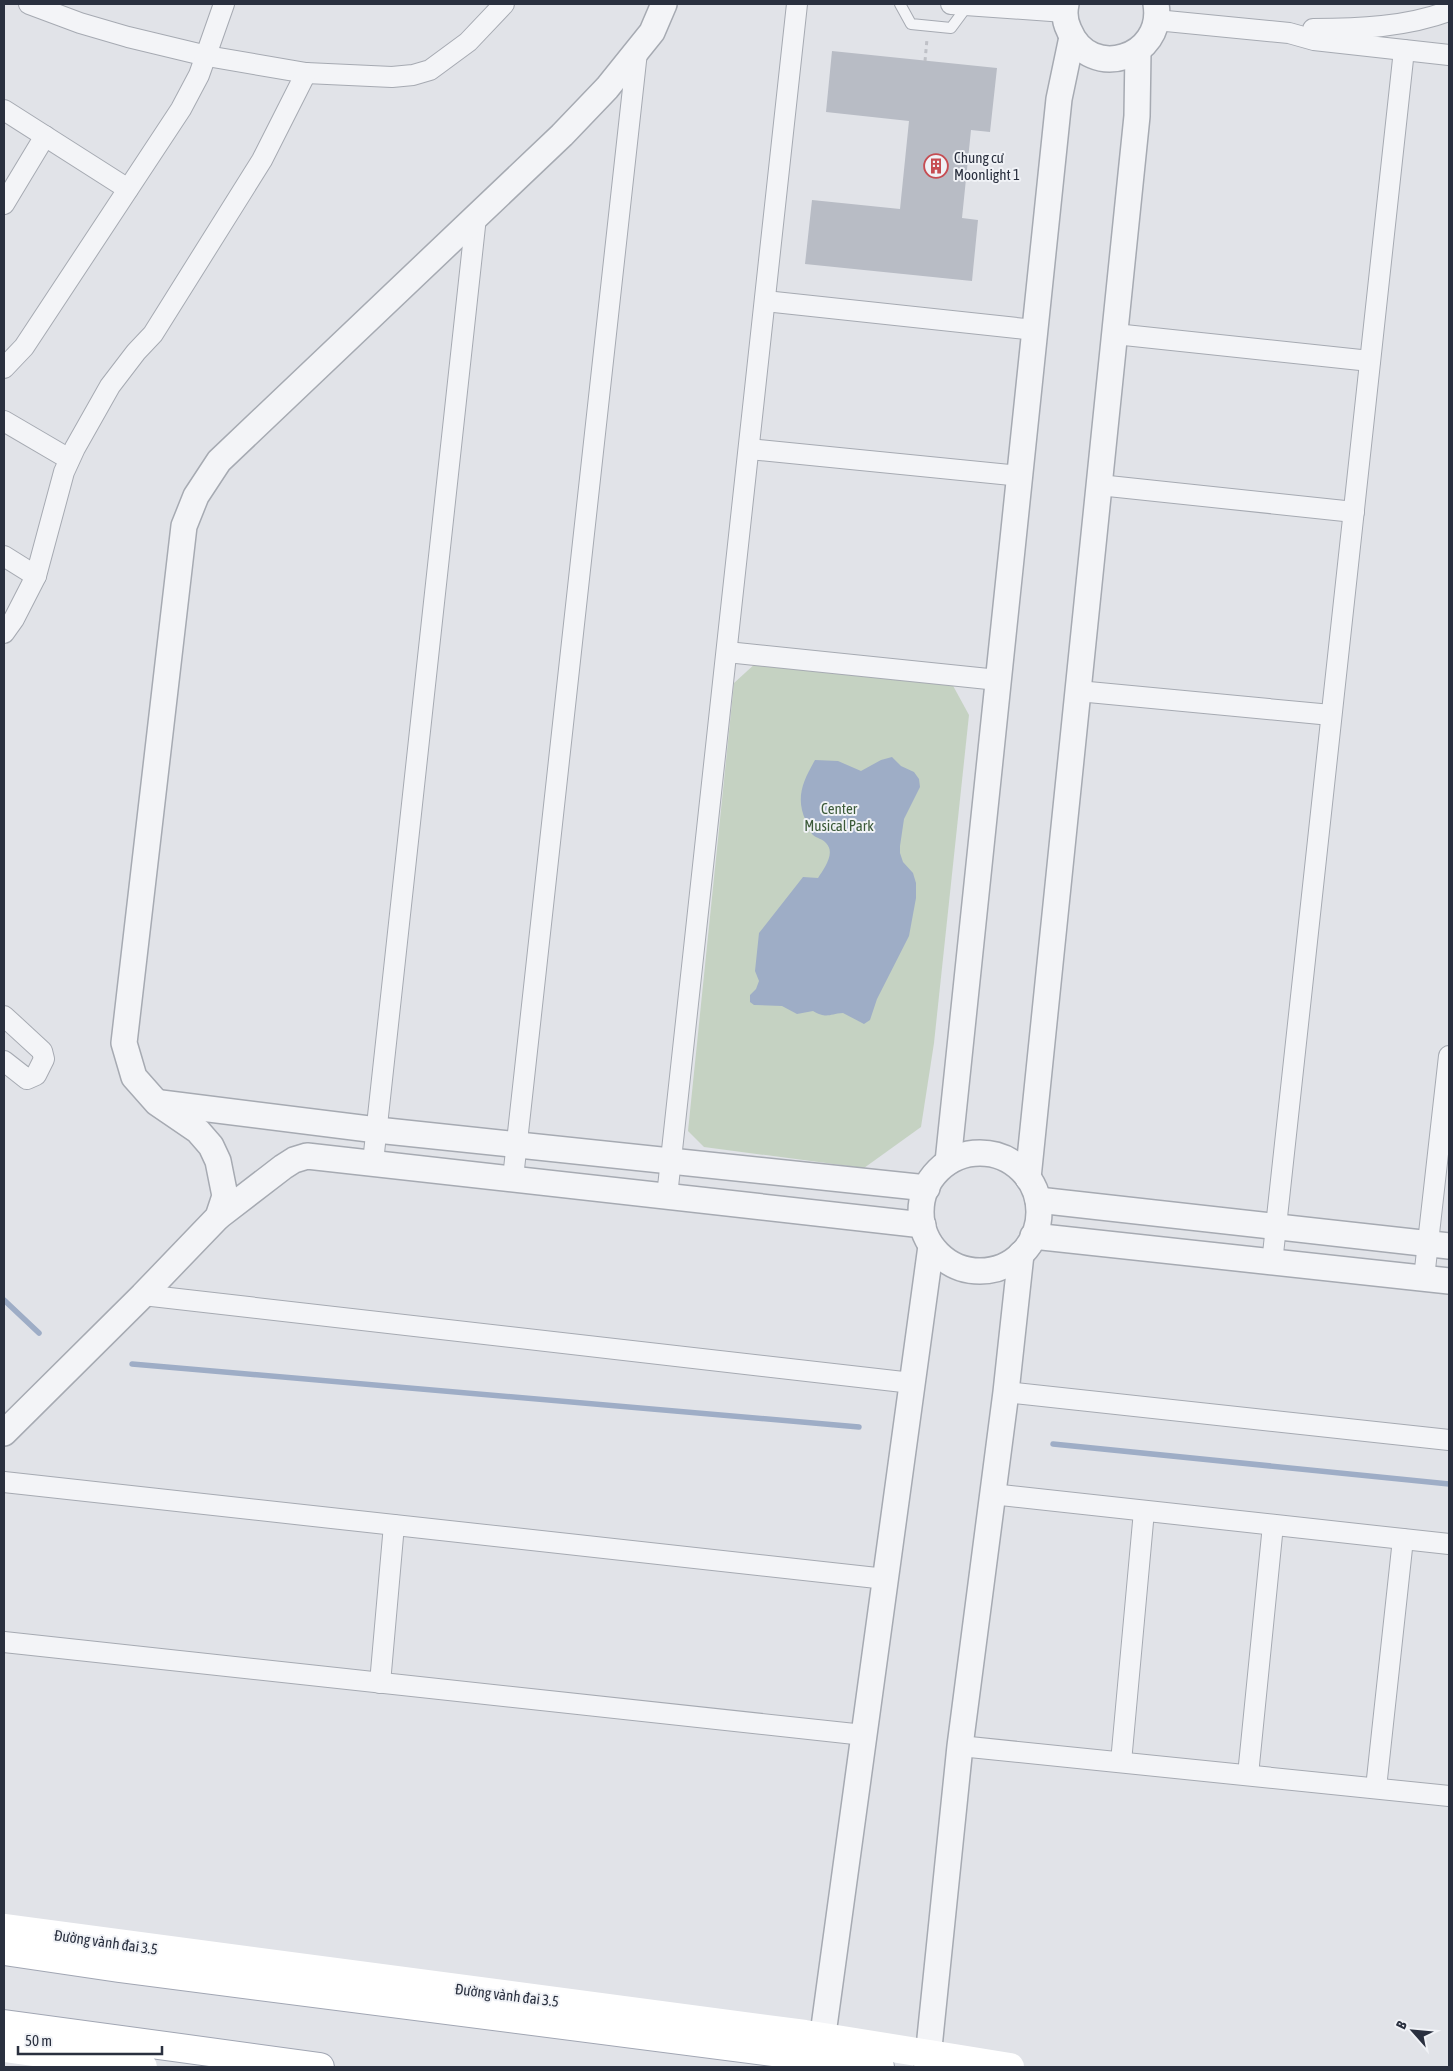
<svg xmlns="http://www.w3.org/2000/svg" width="1453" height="2071" font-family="'Asap Condensed',sans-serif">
  <rect width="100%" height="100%" fill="#e1e3e8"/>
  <!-- green -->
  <path fill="#c5d2c2" d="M757 662 951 682 969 715 934 1043 921 1127 864 1168 704 1147 688 1131 734 683Z"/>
  <!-- water -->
  <path fill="#9eadc6" d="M892 757 901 766 914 772 919 779 920 787 904 819 900 846V853L903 862 913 873 916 883V898L909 936 877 999 870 1020 864 1024 843 1013C829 1014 827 1019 813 1011L797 1014 782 1006 754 1005 750 1002V995L756 989 759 981 755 971 759 933 803 877 818 878C824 869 836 853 826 843 823 839 816 838 813 835 810 832 808 825 806 821 795 798 803 781 815 760L838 761 861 771 881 760Z"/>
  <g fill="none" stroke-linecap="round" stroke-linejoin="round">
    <!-- stream -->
    <g stroke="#9eadc6" stroke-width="5.5">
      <path d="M4 1300 39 1333"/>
      <path d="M132 1364 859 1427"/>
      <path d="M1053 1444 1449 1484"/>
    </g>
  </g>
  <!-- building -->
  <path fill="#b8bcc5" d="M832 51 997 68 990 132 971 130 962 218 978 220 972 281 805 264 812 200 900 209 909 121 826 112Z"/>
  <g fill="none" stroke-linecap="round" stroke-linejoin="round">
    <!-- service casing -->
    <g stroke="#a6aab2" stroke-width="12">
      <path id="service" d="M900 4 911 24 951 28 968 5"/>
    </g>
    <!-- minor casing -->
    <g stroke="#a6aab2" stroke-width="22">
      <g id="minor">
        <path d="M29 4 80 23 128 37 207 56 306 73 392 77 413 75 430 70 468 42 504 4"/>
        <path d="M951 4 1065 12"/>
        <path d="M1156 20 1289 33 1314 40 1449 55"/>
        <path d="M1313 29C1359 29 1406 27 1449 11"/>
        <path d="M4 110 128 189"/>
        <path d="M4 204 45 136"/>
        <path d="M765 301 1035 330"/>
        <path d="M1115 334 1370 361"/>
        <path d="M4 368 24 347 181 109 199 75 224 4"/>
        <path d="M4 421 69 459"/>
        <path d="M749 449 1020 476"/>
        <path d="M1099 485 1354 512"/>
        <path d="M4 556 36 576"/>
        <path d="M4 633 14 619 36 576 64 472 75 448 110 386 136 352 153 334 262 160 306 73"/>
        <path d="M727 652 998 680"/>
        <path d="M1078 691 1331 715"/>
        <path d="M4 1016 42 1051 44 1059 36 1075 27 1079 4 1061"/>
        <path d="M373 1162 476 217"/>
        <path d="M513 1178 637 52"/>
        <path d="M667 1196 797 4"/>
        <path d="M1272 1263 1404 50"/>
        <path d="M1424 1278 1449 1056"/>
        <path d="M143 1295 912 1383"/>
        <path d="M1006 1392 1449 1440"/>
        <path d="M4 1482 886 1579"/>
        <path d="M992 1494 1449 1544"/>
        <path d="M4 1642 864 1735"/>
        <path d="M380 1683 394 1525"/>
        <path d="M960 1746 1449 1796"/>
        <path d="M1121 1762 1144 1511"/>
        <path d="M1248 1775 1273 1525"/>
        <path d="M1376 1788 1403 1539"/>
      </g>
    </g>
    <!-- tertiary casing -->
    <g stroke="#a6aab2" stroke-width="28">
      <g id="tertiary">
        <path d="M1066 4C1064 13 1065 22 1069 30 1090 82 1165 58 1156 4"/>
        <path d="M161 1103 377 1130 927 1188"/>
        <circle cx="980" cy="1212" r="59"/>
        <path d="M948 1162 1059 99 1072 37"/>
        <path d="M1028 1178 1137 116 1138 51"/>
        <path d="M1038 1200 1449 1246"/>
        <path d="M218 1217 283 1167 294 1160 307 1156 923 1225"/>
        <path d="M1033 1236 1449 1281"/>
        <path d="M4 1433 143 1295 218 1217 225 1196 218 1161 211 1146 198 1131 157 1103 134 1077 124 1043 184 526 196 496 219 461 562 135 607 88 652 32 664 4"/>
        <path d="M820 2056 931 1246"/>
        <path d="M927 2067 960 1746 1006 1392 1021 1254"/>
      </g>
    </g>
    <!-- primary casing -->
    <g stroke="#a1a6b3" stroke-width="30">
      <g id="primary">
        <path d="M4 1951 119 1968 820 2058 880 2067"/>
        <path d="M4 2024 320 2067"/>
      </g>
    </g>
    <!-- path -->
    <path stroke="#bfc1c7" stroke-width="3" stroke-dasharray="4 4" stroke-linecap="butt" d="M925 61 927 39"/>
    <!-- service -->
    <use href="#service" stroke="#f3f4f7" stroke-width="10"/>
    <!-- minor -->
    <use href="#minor" stroke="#f3f4f7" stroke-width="20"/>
    <!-- tertiary -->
    <use href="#tertiary" stroke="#f3f4f7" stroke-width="25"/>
    <!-- secondary -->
    <g stroke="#fff" stroke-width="28">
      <path d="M4 1928 805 2034 1010 2067"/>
      <path d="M4 2048 143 2067"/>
    </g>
    <!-- primary -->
    <use href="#primary" stroke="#fff" stroke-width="28"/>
  </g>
  <!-- icons -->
  <defs>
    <g id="building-ring" transform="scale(1.25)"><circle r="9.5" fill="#f0f2f6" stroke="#c64d53" stroke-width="1.5"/><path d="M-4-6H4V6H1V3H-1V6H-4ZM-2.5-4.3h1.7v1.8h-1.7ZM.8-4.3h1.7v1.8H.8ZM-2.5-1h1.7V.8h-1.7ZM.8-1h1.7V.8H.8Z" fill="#c64d53"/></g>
  </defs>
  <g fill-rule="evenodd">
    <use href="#building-ring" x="936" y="166"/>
  </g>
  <g text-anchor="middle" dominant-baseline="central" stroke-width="4" stroke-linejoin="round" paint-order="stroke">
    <!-- poi labels -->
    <g font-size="15" fill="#2a303f" stroke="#f0f2f6" text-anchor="start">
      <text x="954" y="157">Chung cư<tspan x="954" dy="17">Moonlight 1</tspan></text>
    </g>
    <!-- park labels -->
    <g font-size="15" fill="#3b5a38" stroke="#f0f2f6">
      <text x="839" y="808">Center<tspan x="839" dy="17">Musical Park</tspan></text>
    </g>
    <!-- street labels -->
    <g font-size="15" fill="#2a303f" stroke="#f0f2f6">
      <text transform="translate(106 1942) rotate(8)">Đường vành đai 3.5</text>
      <text transform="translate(507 1995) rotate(7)">Đường vành đai 3.5</text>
    </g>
  </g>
  <!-- border -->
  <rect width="1453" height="2071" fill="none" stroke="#2a303f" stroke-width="10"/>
  <!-- north arrow -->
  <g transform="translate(1413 2031) rotate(297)" stroke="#f0f2f6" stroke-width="4" paint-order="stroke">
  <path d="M0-4L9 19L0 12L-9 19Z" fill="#2a303f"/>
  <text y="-8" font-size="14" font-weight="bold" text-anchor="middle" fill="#2a303f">B</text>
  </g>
  <!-- scale -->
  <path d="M18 2046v8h144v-8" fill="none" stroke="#2a303f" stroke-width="2.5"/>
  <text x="25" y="2046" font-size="15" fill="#2a303f" stroke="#f0f2f6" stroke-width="4" paint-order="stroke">50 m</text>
</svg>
